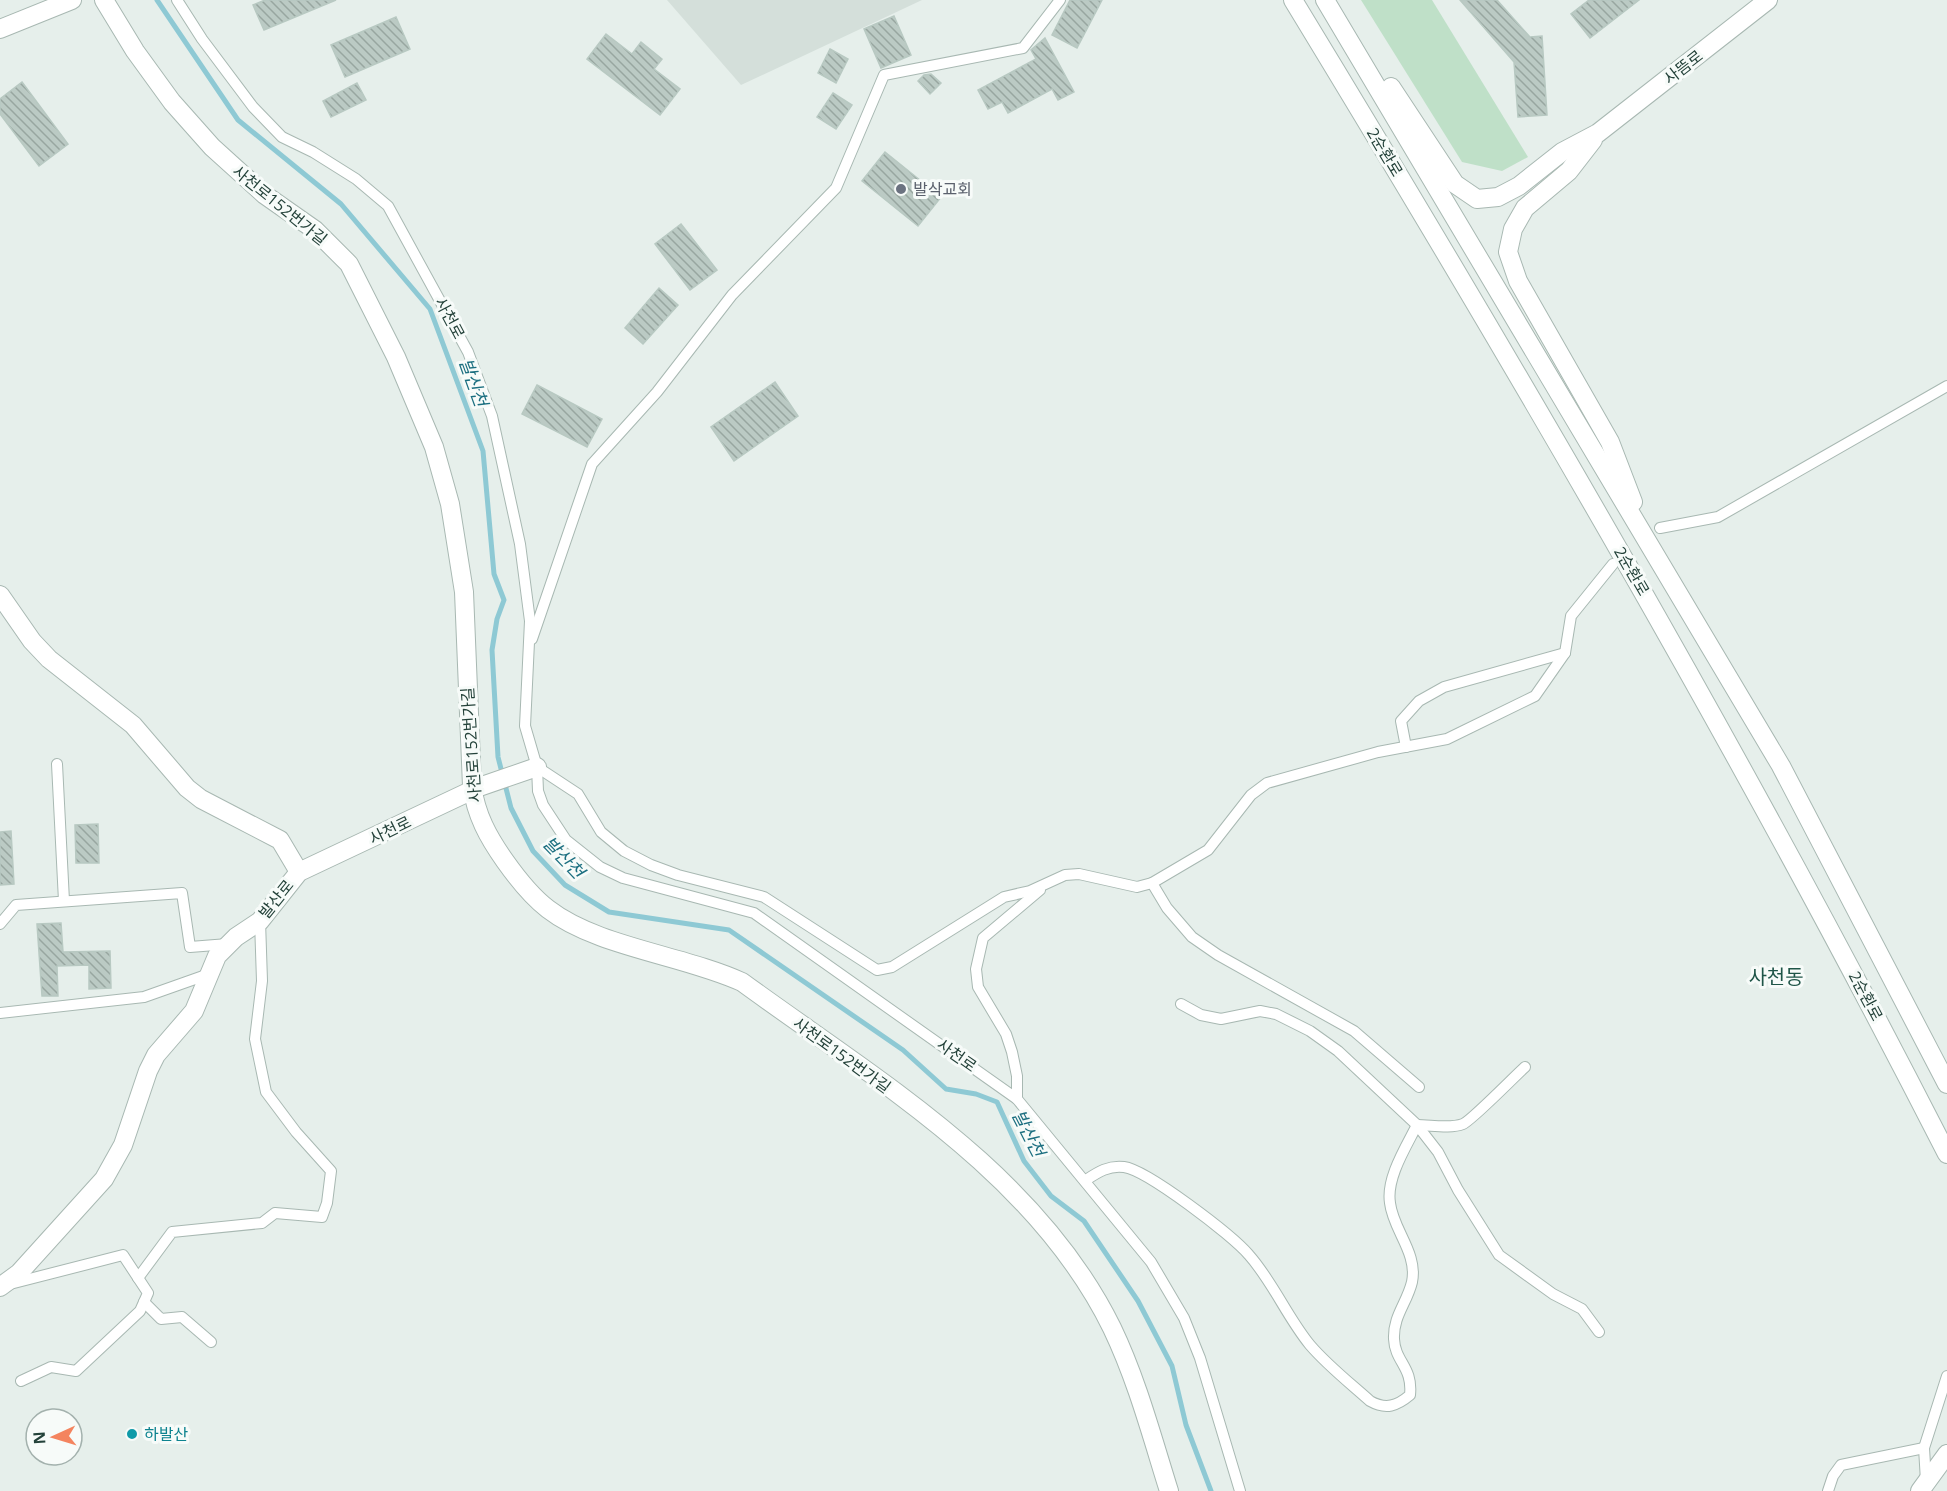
<svg xmlns="http://www.w3.org/2000/svg" width="1947" height="1491" font-family="'Open Sans','Noto Sans KR',sans-serif">
  <defs>
    <pattern id="building-back-hatch" width="6" height="6" patternUnits="userSpaceOnUse" patternTransform="scale(1.5)"><rect width="6" height="6" fill="#bbcac4"/><path d="M-1 5l2 2M0 0l6 6M5-1l2 2" fill="none" stroke="#98a6a0"/></pattern>
  </defs>
  <rect width="100%" height="100%" fill="#e6efeb"/>
  <!-- built -->
  <path fill="#d4dfda" d="M667 0H922L741 85Z"/>
  <!-- green -->
  <path fill="#bfe0c8" d="M1361 0H1432L1528 157 1502 171 1462 162Z"/>
  <g fill="none" stroke-linecap="round" stroke-linejoin="round">
    <!-- stream -->
    <path stroke="#8ec9d4" stroke-width="5" d="M157 0 238 120 341 204 430 309 483 451 494 574 504 600 497 619 492 650 498 757 511 808 533 851 565 885 609 912 729 930 903 1050 946 1089 976 1094 997 1102 1024 1161 1051 1196 1084 1221 1138 1301 1172 1366 1186 1425 1211 1491"/>
  </g>
  <!-- building -->
  <g fill="url(#building-back-hatch)" stroke="#b8c9c2" stroke-width="1.5">
    <path d="M265 0H336L264 30 253 5Z"/>
    <path d="M1070 0H1102L1077 48 1052 35Z"/>
    <path d="M1460 0H1497L1530 37 1542 36 1547 115 1518 117 1514 62Z"/>
    <path d="M1589 0H1639L1590 38 1571 14Z"/>
    <path d="M894 16 911 55 881 68 864 29Z"/>
    <path d="M396 17 410 49 345 77 331 45Z"/>
    <path d="M606 34 632 54 641 42 662 59 654 69 680 89 660 115 587 59Z"/>
    <path d="M1045 38 1074 92 1058 100 1052 89 1008 113 1002 102 988 109 978 90 1036 59 1031 50Z"/>
    <path d="M830 49 848 59 836 83 818 73Z"/>
    <path d="M931 74 941 83 930 94 918 81 924 75Z"/>
    <path d="M22 82 68 144 39 166 0 114V99Z"/>
    <path d="M357 83 366 100 331 117 323 101Z"/>
    <path d="M833 93 852 105 836 129 817 117Z"/>
    <path d="M885 152 941 197 918 226 862 181Z"/>
    <path d="M681 224 717 270 690 290 655 244Z"/>
    <path d="M659 288 678 305 643 344 625 328Z"/>
    <path d="M775 382 798 416 734 461 711 427Z"/>
    <path d="M537 385 602 419 587 447 522 414Z"/>
    <path d="M98 824 99 863H76L75 825Z"/>
    <path d="M11 831 14 884 0 885V832Z"/>
    <path d="M61 923 63 952 110 951 111 988 89 989V965L57 966 58 996H42L37 924Z"/>
  </g>
  <g fill="none" stroke-linecap="round" stroke-linejoin="round">
    <!-- service casing -->
    <g stroke="#a8b8b2" stroke-width="12">
      <g id="service">
        <path d="M177 0 202 39 253 107 282 137 313 152 356 179 388 206 468 352 492 416 520 544 530 621 525 726 537 767 538 791 543 805 566 840 600 867 623 878 754 913 1017 1099 1151 1262 1184 1318 1200 1358 1240 1491"/>
        <path d="M1660 528 1718 517 1947 386"/>
        <path d="M532 639 592 464 657 392 732 295 836 188 884 75 1023 48 1060 0"/>
        <path d="M1406 747 1401 721 1419 701 1444 687 1565 653"/>
        <path d="M57 764 64 901"/>
        <path d="M537 767 578 794 601 832 624 851 651 865 678 875 764 897 877 970 892 967 1004 897 1030 891 1065 875 1079 874 1137 887 1152 883 1208 850 1251 795 1267 783 1378 752 1447 739 1535 696 1565 653 1571 616 1613 564"/>
        <path d="M1152 883 1167 908 1192 937 1218 955 1354 1031 1419 1087"/>
        <path d="M0 924 16 905 182 893 190 947 228 944"/>
        <path d="M1181 1004 1201 1015 1221 1019 1260 1011 1276 1014 1310 1031 1338 1051 1417 1125 1438 1152 1458 1190 1499 1255 1553 1294 1582 1309 1599 1332"/>
        <path d="M0 1013 144 997 209 974"/>
        <path d="M1017 1099V1076L1012 1052 1006 1034 978 987 976 969 983 938 1040 890"/>
        <path d="M1086 1180C1098 1172 1109 1165 1124 1167 1147 1170 1232 1235 1249 1255 1273 1282 1287 1317 1310 1345 1328 1366 1350 1383 1370 1401 1386 1410 1397 1406 1410 1395 1413 1367 1395 1362 1394 1339 1393 1316 1407 1303 1412 1282 1418 1253 1393 1230 1390 1203 1386 1178 1406 1147 1417 1125 1431 1125 1450 1129 1463 1124 1471 1121 1515 1076 1525 1067"/>
        <path d="M138 1278 172 1232 262 1223 275 1213 322 1217 327 1203 331 1171 296 1132 266 1092 255 1039 262 981 260 921"/>
        <path d="M10 1284 123 1255 148 1293 140 1311 76 1371 51 1367 21 1381"/>
        <path d="M144 1302 161 1319 182 1317 211 1342"/>
        <path d="M1926 1481 1924 1448 1947 1376"/>
        <path d="M1828 1491 1833 1476 1841 1465 1924 1448"/>
      </g>
    </g>
    <!-- minor casing -->
    <g stroke="#a8b8b2" stroke-width="20">
      <g id="minor">
        <path d="M104 0 135 51 172 102 212 147 265 195 315 230 349 264 396 357 434 447 450 504 464 592 472 786C476 815 488 837 505 861 517 878 531 896 548 909 597 947 683 955 742 982 876 1080 1036 1173 1112 1328 1137 1380 1152 1437 1169 1491"/>
        <path d="M0 29 72 0"/>
        <path d="M0 595 32 641 49 659 133 725 187 788 201 799 280 840 299 872"/>
        <path d="M0 1287 19 1273 104 1179 123 1145 148 1071 156 1055 194 1011 217 956 236 937 260 921 299 872 479 787 537 767"/>
        <path d="M1920 1491 1947 1454"/>
      </g>
    </g>
    <!-- tertiary casing -->
    <g stroke="#a8b8b2" stroke-width="20">
      <g id="tertiary">
        <path d="M1293 0C1523 378 1746 760 1947 1154"/>
        <path d="M1325 0 1781 766 1947 1084"/>
        <path d="M1391 87 1455 184 1477 199 1498 197 1519 186 1562 152 1598 133 1768 0"/>
        <path d="M1593 140 1569 171 1525 208 1513 229 1508 252 1518 281 1610 442 1633 502"/>
      </g>
    </g>
    <!-- service -->
    <use href="#service" stroke="#fff" stroke-width="10"/>
    <!-- minor -->
    <use href="#minor" stroke="#fff" stroke-width="18"/>
    <!-- tertiary -->
    <use href="#tertiary" stroke="#fff" stroke-width="18"/>
  </g>
  <!-- markers -->
  <circle fill="#6b7280" stroke="#f7fbf9" stroke-width="2" cx="901" cy="189" r="6"/>
  <circle fill="#0f9aa8" stroke="#f7fbf9" stroke-width="2" cx="132" cy="1434" r="6"/>
  <g text-anchor="middle" dominant-baseline="central" stroke-width="6" stroke-linejoin="round" paint-order="stroke">
    <!-- street labels -->
    <g font-size="16" fill="#24423a" stroke="#f7fbf9">
      <text transform="translate(1683 67) rotate(-38)">사뜸로</text>
      <text transform="translate(1385 152) rotate(59)">2순환로</text>
      <text transform="translate(280 205) rotate(39)">사천로152번가길</text>
      <text transform="translate(450 318) rotate(62)">사천로</text>
      <text transform="translate(1632 571) rotate(60)">2순환로</text>
      <text transform="translate(471 745) rotate(-94)">사천로152번가길</text>
      <text transform="translate(390 830) rotate(-26)">사천로</text>
      <text transform="translate(276 899) rotate(-51)">발산로</text>
      <text transform="translate(1866 996) rotate(62)">2순환로</text>
      <text transform="translate(842 1055) rotate(36)">사천로152번가길</text>
      <text transform="translate(957 1055) rotate(35)">사천로</text>
    </g>
    <!-- worship labels -->
    <g font-size="16" fill="#5b616d" stroke="#f7fbf9" text-anchor="start">
      <text x="913" y="189">발삭교회</text>
    </g>
    <!-- culture labels -->
    <g font-size="16" fill="#0d838f" stroke="#f7fbf9" text-anchor="start">
      <text x="144" y="1434">하발산</text>
    </g>
    <!-- water labels -->
    <g font-size="18" font-style="italic" fill="#1c6f80" stroke="#f7fbf9">
      <text transform="translate(474 382) rotate(70)">발산천</text>
      <text transform="translate(564 857) rotate(46)">발산천</text>
      <text transform="translate(1029 1133) rotate(63)">발산천</text>
    </g>
    <!-- quarter labels -->
    <g font-size="20" fill="#1f5548" stroke="#f7fbf9">
      <text x="1776" y="976">사천동</text>
    </g>
  </g>
  <!-- north arrow -->
  <g transform="translate(54 1437) rotate(266)"><circle r="28" fill="#f7fbf9" stroke="#a3b1ad" stroke-width="1.5"/>
  <path d="M0-4.5L10 22L0 15L-10 22Z" fill="#f4845f"/>
  <text y="-9" font-size="16" font-weight="bold" text-anchor="middle" fill="#24423a">N</text>
  </g>
</svg>
